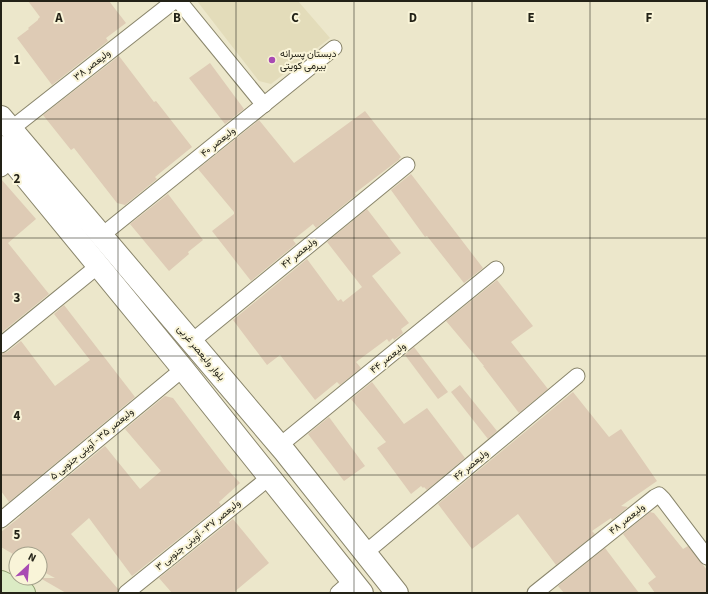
<svg xmlns="http://www.w3.org/2000/svg" width="708" height="594" font-family="'Source Sans 3',Vazirmatn,sans-serif">
  <rect width="100%" height="100%" fill="#ece7cb"/>
  <!-- built -->
  <path fill="#e3dcba" d="M197 1H298L330 38 271 84 259 81Z"/>
  <!-- building -->
  <g fill="#decbb5">
    <path d="M28 1H109L126 23 106 38 108 41 52 85 17 38 29 29 28 28 38 20V19L40 17Z"/>
    <path d="M119 56 154 102 156 101 192 147 155 177 157 179 125 205 117 203 74 148 71 150 43 115Z"/>
    <path d="M210 63 244 109 225 124 189 78Z"/>
    <path d="M365 111 401 157 399 159H400L355 193 356 195 316 228 313 224 293 240 296 244 251 281 212 231 234 214V212L198 169 259 120 294 163Z"/>
    <path d="M411 174 483 268 464 283 427 236 425 237 391 190Z"/>
    <path d="M1 179 36 219 8 243 49 294 1 333Z"/>
    <path d="M168 194 203 240 188 252 189 254 169 271 130 224Z"/>
    <path d="M367 209 401 253 372 276 409 323 401 329 403 333 394 340 393 338 389 342 387 339 356 362 361 368 340 385 337 382 315 400 280 355 267 365 233 320 307 259 338 301 341 299 343 302 362 287 327 242Z"/>
    <path d="M497 280 533 326 511 342 548 389 519 413 483 366H484L446 321Z"/>
    <path d="M64 305 135 397 9 502 1 491V354L7 352 21 341 55 386 90 360 54 314Z"/>
    <path d="M414 347 448 392 438 399 405 355Z"/>
    <path d="M372 382 404 424 427 408 465 458 427 490 424 487 423 488 421 486 411 494 377 448 386 442 351 399Z"/>
    <path d="M460 385 497 431 488 439 451 392Z"/>
    <path d="M573 392 609 437 621 429 657 481 621 506 628 507 612 520 611 518 592 531 595 534 556 565 518 514 472 549 438 504Z"/>
    <path d="M165 396 173 398 227 469 240 483 219 502 221 505 132 576 89 518 71 534 118 589 117 593H66L40 578H55L40 570V554H13L1 547V532L20 517V516L105 446 140 489 161 471 125 429Z"/>
    <path d="M329 417 365 466 344 481 308 434Z"/>
    <path d="M650 512 654 513 683 549 688 546 707 570V593H655L648 583 656 577 623 534Z"/>
    <path d="M233 519 269 563 233 593H172L159 578Z"/>
    <path d="M605 548 639 593H564L558 586Z"/>
  </g>
  <g fill="none" stroke-linecap="round" stroke-linejoin="round">
    <!-- street casing -->
    <g stroke="#89856b" stroke-width="17">
      <g id="street">
        <path d="M179 1 264 105"/>
        <path d="M11 129 174 1"/>
        <path d="M1 169 12 160"/>
        <path d="M101 236 334 48"/>
        <path d="M191 342 407 165"/>
        <path d="M1 345 98 266"/>
        <path d="M279 446 496 269"/>
        <path d="M1 520 183 369"/>
        <path d="M365 553 577 376"/>
        <path d="M126 593 270 477"/>
        <path d="M338 593 353 580"/>
        <path d="M535 593 655 497 659 495 663 499 707 557"/>
      </g>
    </g>
    <!-- secondary casing -->
    <g stroke="#89856b" stroke-width="24">
      <g id="secondary">
        <path d="M1 117 285 452 397 593"/>
        <path d="M1 147 183 369 362 593"/>
      </g>
    </g>
    <!-- primary casing -->
    <g stroke="#8b9c6d" stroke-width="24">
      <path id="primary" d="M1 582 24 593"/>
    </g>
    <!-- street -->
    <use href="#street" stroke="#fff" stroke-width="15"/>
    <!-- secondary -->
    <use href="#secondary" stroke="#fff" stroke-width="22"/>
    <!-- primary -->
    <use href="#primary" stroke="#dbebc4" stroke-width="22"/>
  </g>
  <!-- grid -->
  <path fill="none" stroke="#232217" stroke-width="1" stroke-opacity="0.55" d="M118 1V593M236 1V593M354 1V593M472 1V593M590 1V593M1 119H707M1 238H707M1 356H707M1 475H707"/>
  <!-- markers -->
  <circle fill="#a84ab3" stroke="#f9f4d8" stroke-width="1.5" cx="272" cy="60" r="4"/>
  <g text-anchor="middle" dominant-baseline="central" stroke-width="4" stroke-linejoin="round" paint-order="stroke">
    <!-- poi labels -->
    <g font-size="10" fill="#232217" stroke="#f9f4d8" text-anchor="start">
      <text x="280" y="54">دبستان پسرانه<tspan x="280" dy="12">بیرمی کویتی</tspan></text>
    </g>
    <!-- street labels -->
    <g font-size="10" fill="#232217" stroke="#f9f4d8">
      <text transform="translate(92 65) rotate(-38)">ولیعصر ۳۸</text>
      <text transform="translate(218 142) rotate(-39)">ولیعصر ۴۰</text>
      <text transform="translate(299 253) rotate(-39)">ولیعصر ۴۲</text>
      <text transform="translate(201 353) rotate(50)">بلوار ولیعصر غربی</text>
      <text transform="translate(388 358) rotate(-39)">ولیعصر ۴۴</text>
      <text transform="translate(92 444) rotate(-40)">ولیعصر ۳۵ - آوینی جنوبی ۵</text>
      <text transform="translate(471 465) rotate(-40)">ولیعصر ۴۶</text>
      <text transform="translate(627 519) rotate(-39)">ولیعصر ۴۸</text>
      <text transform="translate(198 535) rotate(-39)">ولیعصر ۳۷ - آوینی جنوبی ۳</text>
    </g>
  </g>
  <g font-size="13" text-anchor="middle" font-weight="bold" fill="#232217" stroke="#f9f4d8" stroke-width="4" stroke-linejoin="round" paint-order="stroke">
    <text x="59" y="22">A</text>
    <text x="177" y="22">B</text>
    <text x="295" y="22">C</text>
    <text x="413" y="22">D</text>
    <text x="531" y="22">E</text>
    <text x="649" y="22">F</text>
    <text x="17" y="64">1</text>
    <text x="17" y="183">2</text>
    <text x="17" y="302">3</text>
    <text x="17" y="420">4</text>
    <text x="17" y="539">5</text>
  </g>
  <!-- border -->
  <rect width="708" height="594" fill="none" stroke="#232217" stroke-width="4"/>
  <!-- north arrow -->
  <g transform="translate(28 566) rotate(26)"><circle r="19" fill="#f9f4d8" stroke="#a3a08b"/>
  <path d="M0-3L7 15L0 10L-7 15Z" fill="#a84ab3"/>
  <text y="-6" font-size="11" font-weight="bold" text-anchor="middle" fill="#232217">N</text>
  </g>
</svg>
